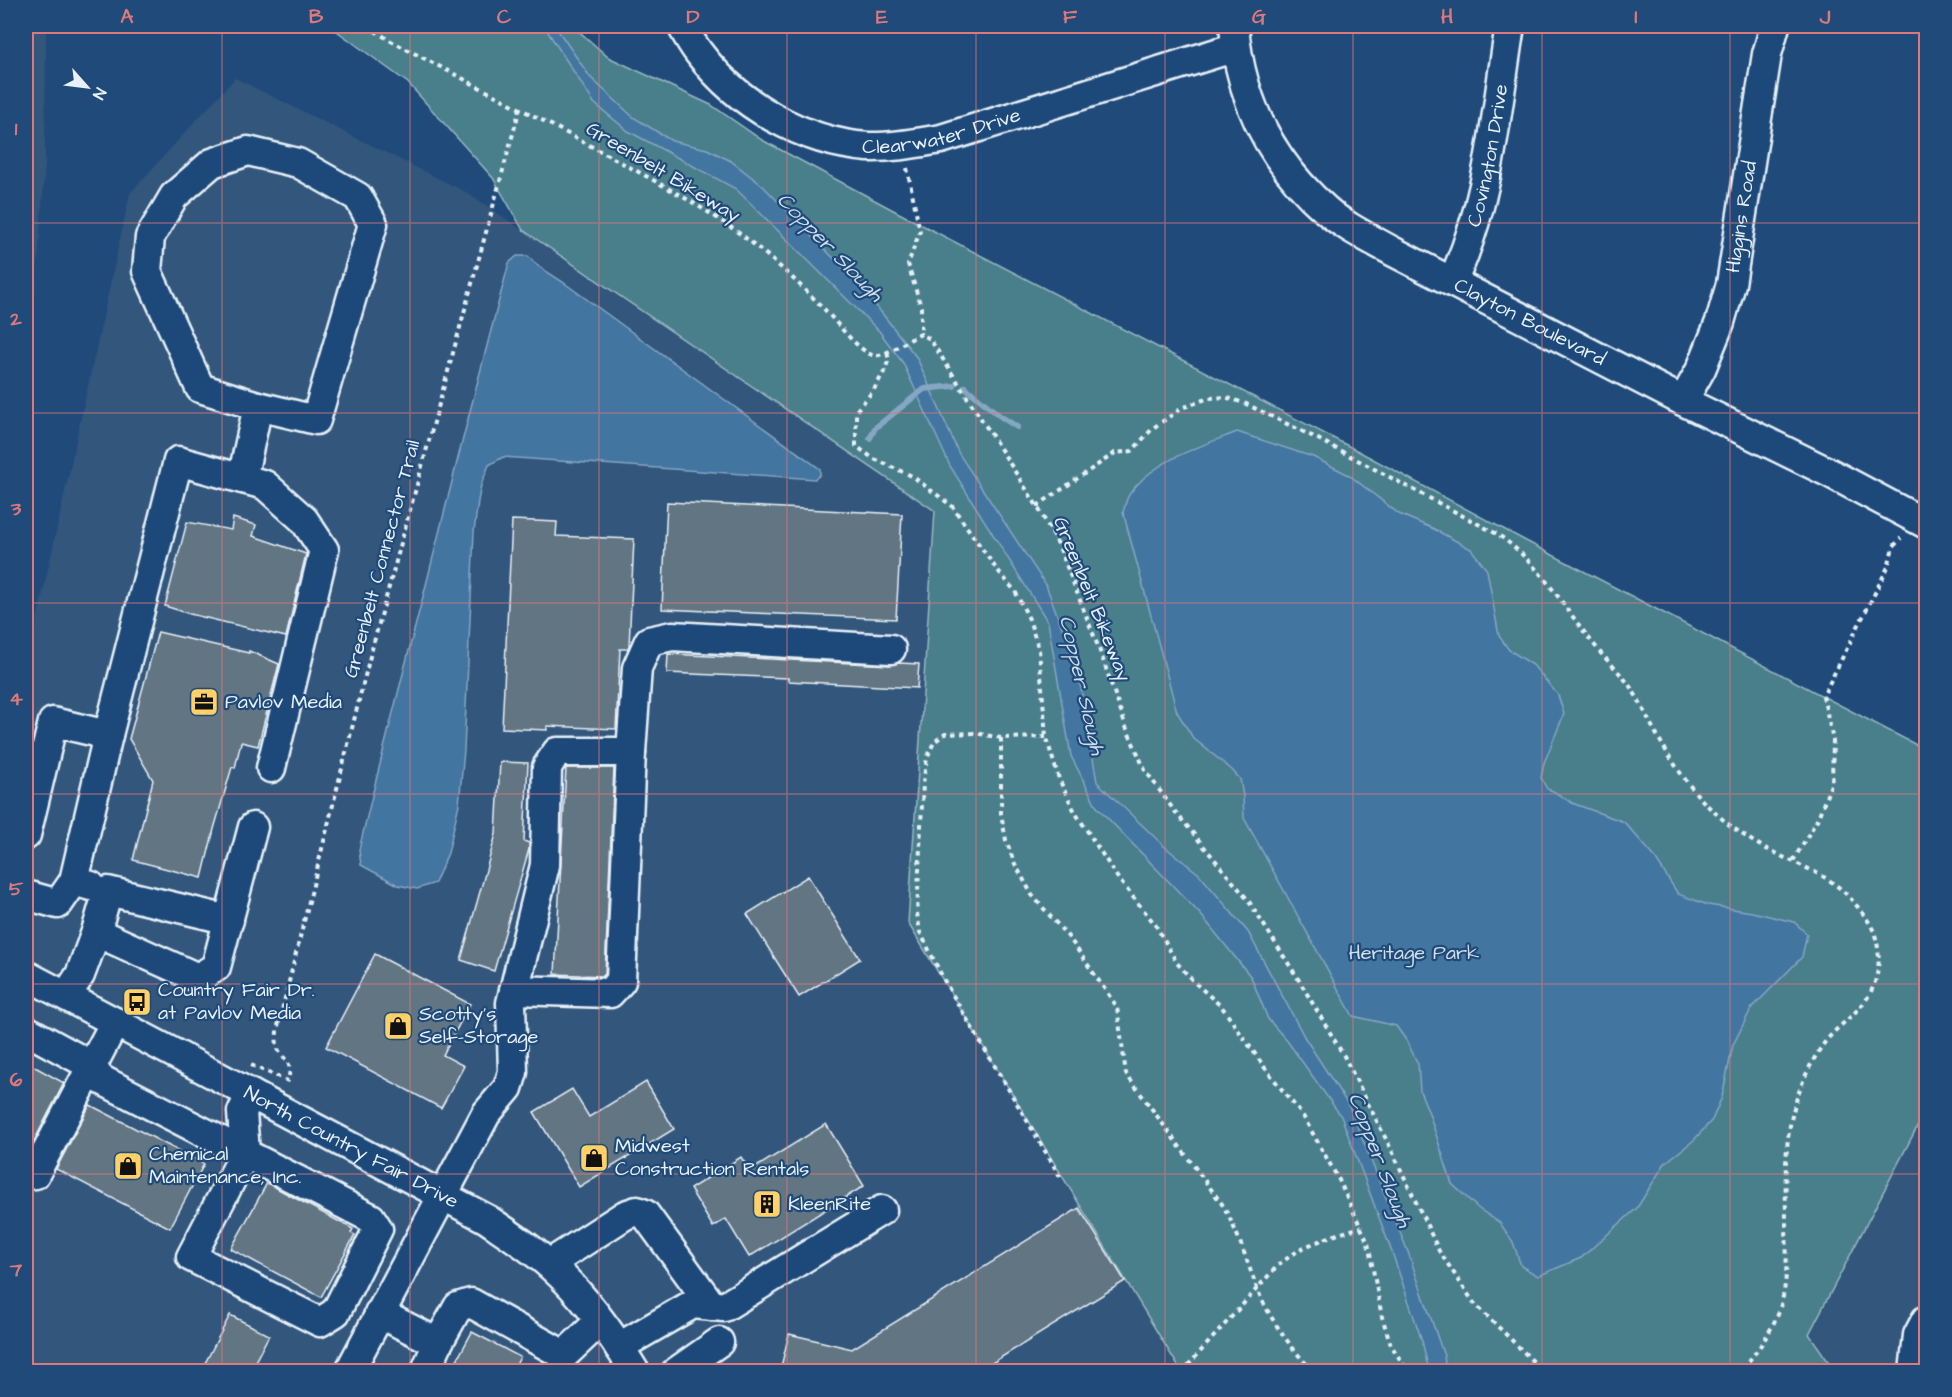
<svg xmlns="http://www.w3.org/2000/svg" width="1952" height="1397" font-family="'Architects Daughter',sans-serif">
  <rect width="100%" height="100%" fill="#1f4a7a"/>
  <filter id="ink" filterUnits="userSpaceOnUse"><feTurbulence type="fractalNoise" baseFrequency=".0167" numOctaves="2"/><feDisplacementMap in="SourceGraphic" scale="12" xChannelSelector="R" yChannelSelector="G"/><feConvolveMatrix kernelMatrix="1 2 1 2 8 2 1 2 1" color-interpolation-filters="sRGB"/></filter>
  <g filter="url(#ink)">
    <!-- built -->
    <g fill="#33577c">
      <path d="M26 26H46L45 164 38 263 26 394Z"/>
      <path d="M235 78 468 193 932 509 935 510 908 923 1181 1371 26 1372V670L130 193Z"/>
      <path d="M1926 1110V1371H1835L1809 1334Z"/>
    </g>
    <!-- green -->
    <path fill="#4a7e8b" stroke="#99b8c2" stroke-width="1.5" d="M330 26H573L608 57 711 105 762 140 897 212 1358 451 1524 540 1926 750V1110L1809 1334 1835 1371H1181L908 923 935 511 523 230 493 178 408 83Z"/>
    <!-- water -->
    <g fill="#4375a0" stroke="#85a7c3" stroke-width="1.5">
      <path d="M544 26H555L590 77 633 117 672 141 707 149 731 161 763 186 859 284 917 358 959 454 1046 585 1067 641 1081 688 1097 782 1165 847 1199 874 1248 932 1305 1038 1349 1106 1408 1252 1444 1356 1446 1371H1429L1422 1341 1393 1255 1341 1116 1288 1042 1268 1019 1251 977 1201 915 1097 807 1071 756 1048 622 950 466 903 363 879 331 736 189 628 131 594 103Z"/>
      <path d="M517 256H528L538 266 563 282 820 469V475L815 479 503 457 489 465 481 485 478 501 474 532 464 750 459 804 448 853 435 883 417 889 398 885 361 865 359 850C380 761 403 673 426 585 453 477 480 370 509 263Z"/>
      <path d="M1237 432 1313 457 1349 475 1399 514 1434 529 1471 549 1487 570 1499 636 1509 650 1533 665 1558 695 1564 714 1544 763 1541 778 1547 789 1553 791 1572 803 1624 822 1653 855 1678 894 1708 905 1752 912 1794 922 1807 934 1802 957 1751 1009 1733 1045 1722 1097 1712 1120 1694 1140 1665 1163 1637 1208 1581 1258 1538 1276 1521 1266 1513 1242 1500 1223 1479 1209 1452 1184 1429 1113 1420 1091 1418 1064 1406 1040 1396 1026 1353 1016 1244 818 1243 796 1240 779 1232 770 1193 738 1177 712 1123 512C1125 507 1126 499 1129 495 1151 461 1201 446 1237 432Z"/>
    </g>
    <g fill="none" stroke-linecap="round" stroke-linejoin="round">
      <!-- stream -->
      <g stroke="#85a7c3" stroke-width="6">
        <path d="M965 387 1000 416 1017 427"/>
        <path d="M870 438 875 428 924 389 954 386"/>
      </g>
    </g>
    <!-- building -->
    <g fill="#627482" stroke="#e8f1f8" stroke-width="1.5">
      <path d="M667 502 902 514 896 619 662 609Z"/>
      <path d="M233 518 256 525 253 536 306 554 286 637 190 614 165 606 187 522 231 530Z"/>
      <path d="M512 520 557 522 556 536 634 539 629 646 627 649H620L616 729 547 726V730L502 728Z"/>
      <path d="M158 632 249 653V651L279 664 258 746 241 742 235 768 232 767 214 829 202 878 133 860 153 780 129 739Z"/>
      <path d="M668 654 890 665 899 663 919 664 917 688 788 681V678L667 673Z"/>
      <path d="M500 762 528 763 524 841 529 843V849L494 971 461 960 496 834Z"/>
      <path d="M566 768H614L605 974 603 976 555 974Z"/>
      <path d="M808 876 860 959 799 997 747 914Z"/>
      <path d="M375 954 470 1004 443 1055 464 1066 441 1108 326 1047Z"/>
      <path d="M26 1062 64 1083 31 1147 26 1144Z"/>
      <path d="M646 1082 674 1129 579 1187 534 1112 572 1089 589 1117Z"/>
      <path d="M90 1105 204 1164 170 1228 56 1169Z"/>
      <path d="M826 1124 864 1186 749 1257 726 1219 713 1227 690 1189 741 1157 750 1171Z"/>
      <path d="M267 1183 353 1229 351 1233 355 1235 321 1297 231 1249Z"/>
      <path d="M1079 1208 1125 1281 979 1371H780L789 1334 852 1349Z"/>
      <path d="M230 1315 269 1335 250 1371H201Z"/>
      <path d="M472 1332 520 1357 513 1371H451Z"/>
    </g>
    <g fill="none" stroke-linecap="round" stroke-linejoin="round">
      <!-- minor casing -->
      <g stroke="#e8f1f8" stroke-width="33">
        <g id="minor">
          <path id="s1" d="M682 26C687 35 692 44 699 53 738 105 803 142 868 147 892 148 917 143 941 139L1236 47"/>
          <path id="s2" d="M1234 26C1240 99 1270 161 1326 210 1345 227 1369 238 1392 251L1683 401 1830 473 1926 524"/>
          <path id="s3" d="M1452 282C1490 203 1496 111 1510 26"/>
          <path id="s4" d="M1683 401 1701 369 1720 322 1731 284 1767 54 1775 26"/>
          <path d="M242 479 258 406 316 420 373 224 358 197 298 163 248 151 212 163 174 196 150 237 147 271 200 388 258 406"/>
          <path d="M26 835 53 722 108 735 178 461 265 485 304 520 324 550 271 768"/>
          <path d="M74 881 108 735"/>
          <path d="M26 895 58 904 74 881 91 886"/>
          <path d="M96 932 108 891 229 920"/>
          <path id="s5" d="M26 975 487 1219C509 1234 531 1248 551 1266 584 1295 612 1334 635 1372"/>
          <path d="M514 990 610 993 621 981 631 752"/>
          <path d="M66 996 80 975 96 932 198 978 216 967 253 827"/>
          <path d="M26 1030 92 1066 100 1079 371 1218 378 1229 336 1312 320 1322 191 1257 245 1153 242 1112 251 1094"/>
          <path d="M26 1175 35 1174 115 1022"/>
          <path d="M549 1264 625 1215 637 1211 645 1214 712 1306"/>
          <path d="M379 1313 438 1343 458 1307 471 1303 564 1355 600 1321"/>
          <path d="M619 1347 693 1304 724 1307 882 1210"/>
          <path d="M349 1372 486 1114 508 1088 513 1072 511 1003 545 865 547 767 557 752H631L637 668 649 641 672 636 891 649"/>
          <path d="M425 1372 438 1343"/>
          <path d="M676 1372 719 1342"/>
          <path d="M1914 1372 1918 1335 1926 1320"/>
        </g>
      </g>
      <!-- path -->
      <g stroke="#e8f1f8" stroke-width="4" stroke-dasharray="4.5 4.5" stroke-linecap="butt">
        <path d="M367 26 391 41C465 80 539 118 613 158 660 184 709 209 752 243 776 262 805 289 826 311 838 324 856 348 872 355 883 359 910 338 921 334L930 339 1037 506 1058 544 1101 654 1126 727 1145 770 1173 809 1248 900 1297 977 1344 1056 1393 1153 1439 1251 1474 1303 1544 1372"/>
        <path d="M907 168 920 231 908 264 921 307V334"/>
        <path d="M887 353 889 359 884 372 873 391 856 411V446L874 459 912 476 952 506 995 567 1015 591 1029 619 1039 650 1046 737 1059 779 1075 812 1119 880 1155 924 1177 963 1194 982 1222 1007 1265 1068 1303 1116 1339 1180 1368 1243 1382 1317 1391 1345 1408 1372"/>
        <path d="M1037 506 1115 453 1132 451 1153 428 1182 408 1209 398 1225 397 1244 403 1318 439 1497 534C1541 564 1563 607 1596 647 1608 663 1623 674 1633 691 1643 706 1649 722 1658 737 1672 762 1690 789 1710 808 1729 826 1751 842 1775 853 1810 871 1835 876 1860 910 1865 916 1871 924 1874 932 1883 957 1879 985 1862 1005 1850 1019 1836 1028 1825 1042 1811 1061 1800 1085 1794 1108 1783 1147 1786 1188 1786 1228 1787 1255 1788 1285 1779 1311 1770 1334 1756 1354 1739 1372"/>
        <path d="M1046 737 1001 738 975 733 945 734 934 742 927 758 923 783 917 913 920 932 945 982 1061 1178"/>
        <path d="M1001 738V814L1006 840 1014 862 1032 895 1070 939 1117 1007 1126 1074 1222 1204C1238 1231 1247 1262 1258 1291 1270 1319 1292 1350 1314 1372"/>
        <path d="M1793 861 1817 820 1832 782 1833 740 1823 696 1888 567 1893 547 1901 538"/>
        <path d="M251 1065 288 1081C294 1055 281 1063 277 1045 276 1040 277 1034 277 1030L369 660 520 108"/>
        <path d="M1182 1372 1279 1264 1302 1248 1329 1237 1361 1227"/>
      </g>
      <!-- minor -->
      <use href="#minor" stroke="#1f4a7a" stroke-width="28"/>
      <!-- rail casing -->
      <g stroke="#e8f1f8" stroke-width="7">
        <path id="rail" d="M26 225 28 135 26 26"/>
      </g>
      <!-- rail -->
      <use href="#rail" stroke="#1f4a7a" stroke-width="4.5" stroke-dasharray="14" stroke-linecap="butt"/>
    </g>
  </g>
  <!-- grid -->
  <path fill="none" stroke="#dd787b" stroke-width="1.5" stroke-opacity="0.55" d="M222 26V1372M410 26V1372M599 26V1372M787 26V1372M976 26V1372M1165 26V1372M1353 26V1372M1542 26V1372M1730 26V1372M26 223H1926M26 413H1926M26 603H1926M26 794H1926M26 984H1926M26 1174H1926"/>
  <!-- icons -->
  <defs>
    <g id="office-square" transform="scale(1.5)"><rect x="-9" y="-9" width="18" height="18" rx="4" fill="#ffd166" stroke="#1f4a7a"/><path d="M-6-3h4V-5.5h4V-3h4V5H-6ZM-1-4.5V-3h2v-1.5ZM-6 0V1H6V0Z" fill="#111"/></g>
    <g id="bus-square" transform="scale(1.5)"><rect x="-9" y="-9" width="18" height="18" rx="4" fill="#ffd166" stroke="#1f4a7a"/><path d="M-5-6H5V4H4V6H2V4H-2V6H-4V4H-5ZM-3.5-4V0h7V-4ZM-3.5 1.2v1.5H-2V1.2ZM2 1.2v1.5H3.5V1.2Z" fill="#111"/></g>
    <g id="shop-square" transform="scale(1.5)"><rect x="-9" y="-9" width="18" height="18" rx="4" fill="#ffd166" stroke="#1f4a7a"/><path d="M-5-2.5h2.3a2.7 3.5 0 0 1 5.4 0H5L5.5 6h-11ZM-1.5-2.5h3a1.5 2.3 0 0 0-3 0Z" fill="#111"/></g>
    <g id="building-square" transform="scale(1.5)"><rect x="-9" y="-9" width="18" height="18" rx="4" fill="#ffd166" stroke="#1f4a7a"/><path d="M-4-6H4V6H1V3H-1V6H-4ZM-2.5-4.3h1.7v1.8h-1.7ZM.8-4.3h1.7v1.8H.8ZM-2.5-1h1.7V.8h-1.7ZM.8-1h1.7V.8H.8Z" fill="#111"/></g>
  </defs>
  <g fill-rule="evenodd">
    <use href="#office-square" x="204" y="702"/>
    <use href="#bus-square" x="137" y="1002"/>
    <use href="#shop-square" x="398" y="1026"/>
    <use href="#shop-square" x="594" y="1158"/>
    <use href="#shop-square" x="128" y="1166"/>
    <use href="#building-square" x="767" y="1204"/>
  </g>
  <g text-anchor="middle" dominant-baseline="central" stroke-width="4.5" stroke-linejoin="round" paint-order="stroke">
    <!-- street labels -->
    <g font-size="20" fill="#e8f1f8" stroke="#1f4a7a">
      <text stroke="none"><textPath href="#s1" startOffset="306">Clearwater Drive</textPath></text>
      <text stroke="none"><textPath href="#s3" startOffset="132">Covington Drive</textPath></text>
      <text transform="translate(663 172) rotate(31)">Greenbelt Bikeway</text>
      <text stroke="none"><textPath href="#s4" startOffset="195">Higgins Road</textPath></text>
      <text stroke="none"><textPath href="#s2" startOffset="444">Clayton Boulevard</textPath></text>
      <text transform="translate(382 559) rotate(-75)">Greenbelt Connector Trail</text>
      <text transform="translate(1092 599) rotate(68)">Greenbelt Bikeway</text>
      <text stroke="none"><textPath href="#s5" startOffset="368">North Country Fair Drive</textPath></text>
    </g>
    <!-- poi labels -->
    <g font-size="20" fill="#e8f1f8" stroke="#1f4a7a" text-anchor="start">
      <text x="225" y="702">Pavlov Media</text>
      <text x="158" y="990">Country Fair Dr.<tspan x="158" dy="23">at Pavlov Media</tspan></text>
      <text x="419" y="1014">Scotty's<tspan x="419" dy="23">Self-Storage</tspan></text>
      <text x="615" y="1146">Midwest<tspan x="615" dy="23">Construction Rentals</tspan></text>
      <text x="149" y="1154">Chemical<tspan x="149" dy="23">Maintenance, Inc.</tspan></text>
      <text x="788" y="1204">KleenRite</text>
    </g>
    <!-- park labels -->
    <g font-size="20" fill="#d0e0e8" stroke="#1f4a7a">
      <text x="1414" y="953">Heritage Park</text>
    </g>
    <!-- water labels -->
    <g font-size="21" font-style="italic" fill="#cfdeeb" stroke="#1f4a7a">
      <text transform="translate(830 247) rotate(46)">Copper Slough</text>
      <text transform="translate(1082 685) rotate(77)">Copper Slough</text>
      <text transform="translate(1380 1160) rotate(69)">Copper Slough</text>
    </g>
  </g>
  <!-- margin -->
  <rect width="1952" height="1397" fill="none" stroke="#1f4a7a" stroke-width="66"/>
  <!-- north arrow -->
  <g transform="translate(87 87) rotate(118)" stroke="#1f4a7a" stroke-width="4.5" paint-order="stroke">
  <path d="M0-4.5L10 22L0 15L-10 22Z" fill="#e8f1f8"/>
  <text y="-9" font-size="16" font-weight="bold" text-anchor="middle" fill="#e8f1f8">N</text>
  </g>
  <rect x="33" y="33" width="1886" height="1331" fill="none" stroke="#dd787b" stroke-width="2"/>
  <g font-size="20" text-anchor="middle" font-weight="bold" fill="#dd787b">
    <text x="127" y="23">A</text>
    <text x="316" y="23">B</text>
    <text x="504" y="23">C</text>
    <text x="693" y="23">D</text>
    <text x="882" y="23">E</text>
    <text x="1070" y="23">F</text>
    <text x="1259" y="23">G</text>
    <text x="1447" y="23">H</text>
    <text x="1636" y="23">I</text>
    <text x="1825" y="23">J</text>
    <text x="16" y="135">1</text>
    <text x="16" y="325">2</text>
    <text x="16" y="515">3</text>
    <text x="16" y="705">4</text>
    <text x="16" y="895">5</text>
    <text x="16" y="1086">6</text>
    <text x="16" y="1276">7</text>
  </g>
</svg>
